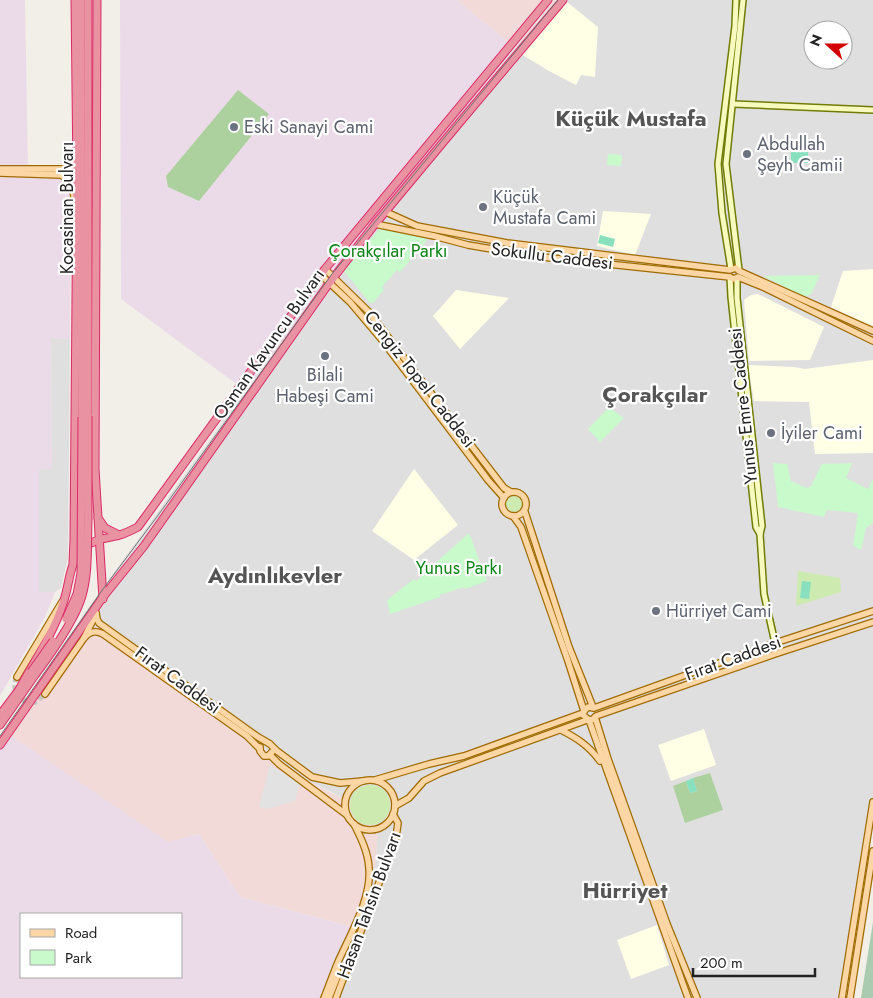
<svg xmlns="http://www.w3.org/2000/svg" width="873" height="998" font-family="Jost,sans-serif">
  <rect width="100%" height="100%" fill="#f2efe9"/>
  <!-- residential -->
  <g fill="#e0dfdf" fill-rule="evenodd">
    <path d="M556 0H873V797L841 998H330L356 928 376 860 377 831 373 812 314 784 266 750 247 732 82 617 328 276 515 48ZM813 30H843V60H813Z"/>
    <path d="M51 338 70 339 68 557 61 588 55 592H39V469H52Z"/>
  </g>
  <!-- commercial -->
  <g fill="#f2dad9">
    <path d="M457 0H556L515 48Z"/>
    <path d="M82 617 247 732 266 750 314 784 331 793 350 801 375 819 377 838 376 860 369 893 356 928 240 897 199 834 168 843 4 731Z"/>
  </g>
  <!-- industrial -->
  <g fill="#ebdbe8" fill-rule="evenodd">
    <path d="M0 0H25L28 171 71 173 70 339 51 338 52 469H39V592H55L45 617 0 696Z"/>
    <path d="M120 0H457L515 48 328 276 246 391 121 299Z"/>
    <path d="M4 731 168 842 199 834 240 897 356 928 330 998H0V736ZM21 914H181V977H21Z"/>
  </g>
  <!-- education -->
  <g fill="#ffffe5">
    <path d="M567 2 598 27 595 77 581 75 576 85 549 71 523 55Z"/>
    <path d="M603 211 651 214 635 255 597 246Z"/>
    <path d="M873 269V327L831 307 843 271Z"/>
    <path d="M456 290 509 298 460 349 433 316Z"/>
    <path d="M758 294 824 327 810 360 749 361 744 300 751 295Z"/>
    <path d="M873 360V453L815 454 809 402 754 401 748 365 794 367 805 369Z"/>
    <path d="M414 469 458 525 414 560 372 531Z"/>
    <path d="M704 729 716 765 671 781 658 745Z"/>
    <path d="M657 925 669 965 631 979 617 940Z"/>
  </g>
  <!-- grass -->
  <g fill="#cdebb0">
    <circle cx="514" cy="504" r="8"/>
    <path d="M798 571 840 578 841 592 796 606Z"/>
    <circle cx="370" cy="805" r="20"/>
  </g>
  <!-- forest -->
  <g fill="#add19e">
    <path d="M238 90 269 114 199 201 168 187 166 176Z"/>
    <path d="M710 773 723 810 685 823 673 786 686 781 690 793 697 791 693 778Z"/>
  </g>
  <!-- cemetery -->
  <path fill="#aacbaf" d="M873 922V998H861Z"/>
  <!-- park -->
  <g fill="#c8facc">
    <path d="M608 154 622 155 621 166 607 165Z"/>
    <path d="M380 228 423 235 426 238V242L400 272 397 270 382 287 384 290 373 303H370L344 271Z"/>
    <path d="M820 275 811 294 804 297 764 276Z"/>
    <path d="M609 407 624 418 600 442 588 429Z"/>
    <path d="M773 463 787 464 791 481 807 488 811 486 822 464 852 463 846 478 868 489 873 479V523L866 528 861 550 853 546 858 513 827 510 824 517 778 507Z"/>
    <path d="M469 533 487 581 465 589 464 587 440 595V597L390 614 387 600 414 579 416 581 432 568V566Z"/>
  </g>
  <!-- pitch -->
  <g fill="#88e0be">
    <rect x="791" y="152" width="17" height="11"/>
    <path d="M600 235 615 239 613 247 598 243Z"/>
    <path d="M802 581 811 582 809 599 800 598Z"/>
    <path d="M693 778 697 791 690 793 686 781Z"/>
  </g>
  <!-- parking -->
  <path fill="#e2e2e2" d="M270 765 300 783 295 801 267 809 259 807Z"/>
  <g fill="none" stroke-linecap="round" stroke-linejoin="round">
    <!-- primary-tunnel -->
    <path stroke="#c8c6c1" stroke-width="5.5" stroke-dasharray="5.5 3" stroke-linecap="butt" d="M17 677C13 686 15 694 23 700L35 702 45 694"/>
    <!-- secondary casing -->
    <g stroke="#707d05" stroke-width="8">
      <g id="secondary">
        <path d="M733 104 873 110"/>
        <path d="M731 269 722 213 718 164 735 26 736 0"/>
        <path d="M739 270 726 164 743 0"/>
        <path d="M730 277 731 297 756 527 760 534"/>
        <path d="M737 278V298L762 526 760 534 764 594 775 643"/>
      </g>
    </g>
    <!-- primary casing -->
    <g stroke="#a06b00" stroke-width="8">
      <g id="primary">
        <path d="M0 169H67L73 165 74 159"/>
        <path d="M0 173 61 175C72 181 73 190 75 202"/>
        <path d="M386 212 417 226 507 243 730 270 736 268 739 271 873 331"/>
        <path d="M375 224 434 236 468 245 533 256 730 277 733 279 738 277 763 287 873 341"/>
        <path d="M325 269 368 311 504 488 511 492"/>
        <path d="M321 275 350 302 382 340 488 480 504 498"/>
        <circle cx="514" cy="504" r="12"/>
        <path d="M525 512 569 647 593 707"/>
        <path d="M513 516 521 527 568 661 584 711 583 715 589 720"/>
        <path d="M96 613 97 619 99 623 258 737 270 744 277 751 312 777 340 783 363 781"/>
        <path d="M84 638C90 631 96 630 103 634L247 736 260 749"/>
        <path d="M17 677 62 602"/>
        <path d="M45 694 84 638 96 614"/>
        <path d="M584 711 588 707 594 708 775 643 873 611"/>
        <path d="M595 717 608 759 667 924 697 998"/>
        <path d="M589 720 594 719 596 716 775 654 873 622"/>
        <path d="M589 720 688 998"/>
        <path d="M561 730C577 738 589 746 600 761"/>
        <path d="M260 747V751L264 756H268L272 752"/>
        <path d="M270 755 279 764 347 815"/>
        <path d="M375 780 429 764 464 756 583 713"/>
        <circle cx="370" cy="805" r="25"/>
        <path d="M395 806 409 798 424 781 440 773 587 720"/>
        <path d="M324 998C329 986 333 974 338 962 350 935 372 898 369 868 368 852 361 838 354 824"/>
        <path d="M329 998 338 975 337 967"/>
        <path d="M336 998 396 837 398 823 393 814"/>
        <path d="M842 998 873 802"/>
        <path d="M850 998 873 851"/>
      </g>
    </g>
    <!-- highway casing -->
    <g stroke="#dc2a67" stroke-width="9">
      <g id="highway">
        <path d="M81 0 82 417"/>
        <path d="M97 0 95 469 103 599"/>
        <path d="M88 416V0"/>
        <path d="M98 518 105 528 117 534"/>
        <path d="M73 562 74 540 77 176 75 0"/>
        <path d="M19 690C35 659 58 627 66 593 70 577 71 559 84 548 95 538 107 539 120 535 126 533 132 530 138 527L325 269 548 0"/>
        <path d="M0 715 21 687"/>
        <path d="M0 725 35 675"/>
        <path d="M0 745 103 597 144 546 330 282 375 224 460 122 563 0"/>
      </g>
    </g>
    <!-- secondary -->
    <use href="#secondary" stroke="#f7fabf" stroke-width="5"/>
    <!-- primary -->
    <use href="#primary" stroke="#fcd6a4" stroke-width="5.5"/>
    <!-- highway -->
    <use href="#highway" stroke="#e892a2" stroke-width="7"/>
    <!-- tram -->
    <path stroke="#707070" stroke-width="1" d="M0 736 103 589 159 514 332 274 558 0"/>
    <!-- highway-bridge casing -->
    <g stroke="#dc2a67" stroke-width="9" stroke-linecap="butt">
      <g id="highway-bridge">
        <path d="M66 619 77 594 81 573 82 417"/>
        <path d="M31 672 53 641"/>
        <path d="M35 675C50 655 75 620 82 596 89 571 87 545 88 520 88 485 88 451 88 416"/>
      </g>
    </g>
    <!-- highway-bridge -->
    <use href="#highway-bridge" stroke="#e892a2" stroke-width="7"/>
  </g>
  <!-- markers -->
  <g fill="#6b7280" stroke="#fff" stroke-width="2">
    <circle cx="234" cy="127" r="5"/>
    <circle cx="747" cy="154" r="5"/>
    <circle cx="483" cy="207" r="5"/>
    <circle cx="325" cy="356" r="5"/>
    <circle cx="771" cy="433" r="5"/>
    <circle cx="656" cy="611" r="5"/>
  </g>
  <g text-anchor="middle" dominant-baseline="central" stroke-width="4.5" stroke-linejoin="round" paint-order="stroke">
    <!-- worship labels -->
    <g font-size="18" fill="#5b616d" stroke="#fff" text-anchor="start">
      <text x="244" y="127">Eski Sanayi Cami</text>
      <text x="757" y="144">Abdullah<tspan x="757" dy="21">Şeyh Camii</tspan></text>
      <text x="493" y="197">Küçük<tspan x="493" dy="21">Mustafa Cami</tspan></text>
      <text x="325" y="375" text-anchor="middle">Bilali<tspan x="325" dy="21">Habeşi Cami</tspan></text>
      <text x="781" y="433">İyiler Cami</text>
      <text x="666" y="611">Hürriyet Cami</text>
    </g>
    <!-- street labels -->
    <g font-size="18" fill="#222" stroke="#fff">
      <text transform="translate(67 208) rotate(-90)">Kocasinan Bulvarı</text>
      <text transform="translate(552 256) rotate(7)">Sokullu Caddesi</text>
      <text transform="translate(269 344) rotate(-55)">Osman Kavuncu Bulvarı</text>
      <text transform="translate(420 379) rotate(52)">Cengiz Topel Caddesi</text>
      <text transform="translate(743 406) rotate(-96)">Yunus Emre Caddesi</text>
      <text transform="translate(733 658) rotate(-20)">Fırat Caddesi</text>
      <text transform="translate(178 680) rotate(36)">Fırat Caddesi</text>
      <text transform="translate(369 905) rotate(-70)">Hasan Tahsin Bulvarı</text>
    </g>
    <!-- park labels -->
    <g font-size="18" fill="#0c8416" stroke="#fff">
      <text x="388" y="251">Çorakçılar Parkı</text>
      <text x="459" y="568">Yunus Parkı</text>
    </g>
    <!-- district labels -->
    <g font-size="22" font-weight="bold" fill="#555" stroke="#fff">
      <text x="631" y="118">Küçük Mustafa</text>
      <text x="655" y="394">Çorakçılar</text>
      <text x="275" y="575">Aydınlıkevler</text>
      <text x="625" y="890">Hürriyet</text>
    </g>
  </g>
  <!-- legend -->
  <rect x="20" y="913" width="162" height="65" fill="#ffffff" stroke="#a7a7a7"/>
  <rect x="30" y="929" width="25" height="8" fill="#fcd6a4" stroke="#a7a7a7"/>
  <text x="65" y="938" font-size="15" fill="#222222">Road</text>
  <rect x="30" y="950" width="25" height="15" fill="#c8facc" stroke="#a7a7a7"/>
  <text x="65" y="963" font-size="15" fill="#222222">Park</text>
  <!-- north arrow -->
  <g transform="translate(828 45) rotate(291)"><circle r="24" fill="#ffffff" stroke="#a7a7a7"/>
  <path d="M0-4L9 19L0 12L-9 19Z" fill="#d40000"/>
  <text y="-8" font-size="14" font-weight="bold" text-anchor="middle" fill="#222222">N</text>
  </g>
  <!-- scale -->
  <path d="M693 968v8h122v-8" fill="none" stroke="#222222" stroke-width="2.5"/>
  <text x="700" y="968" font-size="15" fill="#222222" stroke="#ffffff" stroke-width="4" paint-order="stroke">200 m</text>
</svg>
